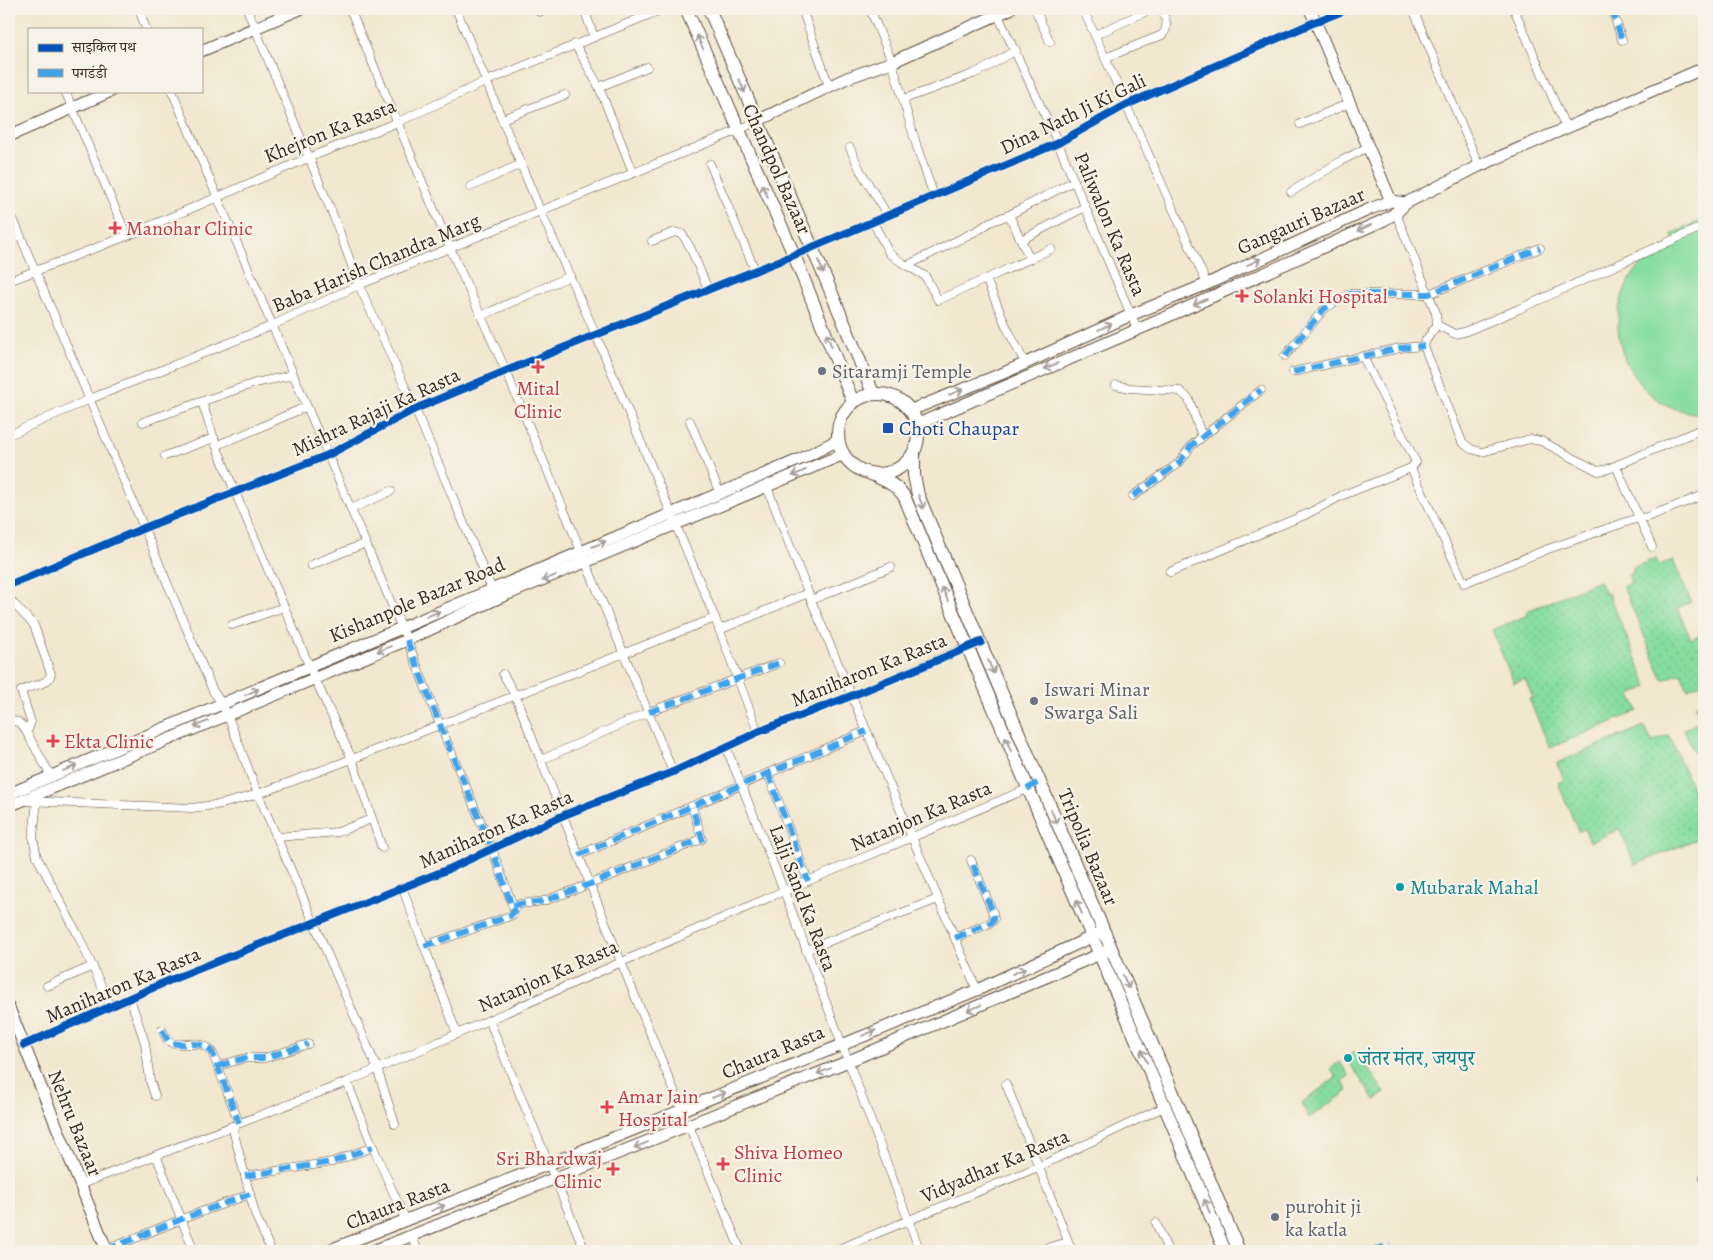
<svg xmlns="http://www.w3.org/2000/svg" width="1713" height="1260" font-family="Alegreya,'Noto Serif Devanagari',serif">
  <defs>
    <pattern id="grass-dots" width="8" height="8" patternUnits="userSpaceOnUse" patternTransform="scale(1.25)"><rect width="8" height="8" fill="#86dda1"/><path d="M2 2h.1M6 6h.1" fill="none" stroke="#75be8a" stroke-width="1.8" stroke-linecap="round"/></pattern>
  </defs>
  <rect width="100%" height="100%" fill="#f7f3e8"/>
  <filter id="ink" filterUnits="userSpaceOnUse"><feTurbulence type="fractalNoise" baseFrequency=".02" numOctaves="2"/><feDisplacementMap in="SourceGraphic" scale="10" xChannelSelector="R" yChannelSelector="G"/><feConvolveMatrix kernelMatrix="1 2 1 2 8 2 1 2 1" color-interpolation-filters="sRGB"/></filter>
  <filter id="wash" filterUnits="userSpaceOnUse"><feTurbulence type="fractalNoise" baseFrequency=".0096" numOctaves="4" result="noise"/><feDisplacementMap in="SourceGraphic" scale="20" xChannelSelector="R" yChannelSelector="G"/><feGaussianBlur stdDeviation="1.12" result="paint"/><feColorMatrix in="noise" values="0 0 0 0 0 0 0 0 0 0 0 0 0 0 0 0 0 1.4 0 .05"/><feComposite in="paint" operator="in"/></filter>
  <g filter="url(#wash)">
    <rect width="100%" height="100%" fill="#f2e7cf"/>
    <!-- grass -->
    <g fill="url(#grass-dots)" stroke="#608460">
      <path d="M1656 558 1659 565 1673 560 1691 602 1677 608 1691 639 1704 634V682L1688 689 1681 673 1663 680 1623 586 1631 583 1628 574 1634 572 1632 568Z"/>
      <path d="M1599 581 1605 594 1608 593 1648 687 1631 694 1638 711 1550 748 1529 699 1533 698 1525 679 1514 683 1492 630 1528 615 1527 611Z"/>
      <path d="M1704 701V775L1684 729 1702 721 1695 705Z"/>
      <path d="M1644 726 1652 742 1669 735 1704 816V836L1635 865 1620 829 1590 842 1585 829 1578 831 1558 783 1564 780 1557 763Z"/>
      <path d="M1355 1051 1385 1093 1375 1100 1345 1057Z"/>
      <path d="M1340 1062 1349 1076 1342 1081 1348 1091 1309 1118 1302 1103 1336 1077 1330 1069Z"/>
    </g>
    <!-- garden -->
    <path fill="#86dda1" stroke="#608460" d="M1704 219V414C1691 413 1679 411 1667 405 1612 377 1600 299 1648 258 1656 251 1665 247 1674 242L1672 234Z"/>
  </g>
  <g filter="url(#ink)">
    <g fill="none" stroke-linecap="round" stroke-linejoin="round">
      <!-- street casing -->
      <g stroke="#564639" stroke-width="9">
        <g id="street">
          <path d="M139 9 146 29"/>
          <path d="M247 9 335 220 359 285 415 409 494 594"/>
          <path d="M350 9 450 248 506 371 673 772"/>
          <path d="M456 9 540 210 596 335 715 618 758 732"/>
          <path d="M584 9 594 37"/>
          <path d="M870 9 892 62 917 147 934 196"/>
          <path d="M995 9 1058 143 1137 329"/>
          <path d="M1035 9 1050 42"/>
          <path d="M1083 9 1207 284"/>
          <path d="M1413 9 1479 166"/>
          <path d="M1514 9 1566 128"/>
          <path d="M1612 9 1622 40"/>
          <path d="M539 12 548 9"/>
          <path d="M804 15 829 86"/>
          <path d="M1095 35 1151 9"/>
          <path d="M575 44 599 87 633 172"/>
          <path d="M1105 58 1162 35C1170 28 1165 18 1162 9"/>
          <path d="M599 87 647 67"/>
          <path d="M65 91 127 236"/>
          <path d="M172 91 407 640 440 725 492 849 514 909 513 914 510 916 424 946"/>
          <path d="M904 99 973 74 986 68 1016 50"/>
          <path d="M502 119 565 95"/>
          <path d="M1300 124 1350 103"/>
          <path d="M850 148 860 170 888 216"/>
          <path d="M710 164 755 270"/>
          <path d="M470 187 521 164"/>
          <path d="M1291 192 1341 161 1368 147"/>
          <path d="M9 209 213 691 222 704 227 714 258 794 377 1068 395 1124"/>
          <path d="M1395 211 1436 313 1437 325 1426 340 1424 346 1462 442 1471 449 1482 452 1530 439 1541 441 1598 471 1608 469 1704 428"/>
          <path d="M1009 215 1074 181"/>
          <path d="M873 222 889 253 901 262 925 276 938 300 986 279 1007 328 1025 363"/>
          <path d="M1021 240 1085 207"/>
          <path d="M652 241 675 232 682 234 690 247 708 289"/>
          <path d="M908 265 980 229 990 222 1009 215 1030 259"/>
          <path d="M986 279 1051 249"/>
          <path d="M9 281 127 236 308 158 398 122 487 81 663 9"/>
          <path d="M481 316 570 276"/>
          <path d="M1437 325 1455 334 1464 332 1519 309 1704 226"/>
          <path d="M1285 356 1324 309 1349 294H1429L1540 248"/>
          <path d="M1293 372 1400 348 1424 346"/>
          <path d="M1116 385 1130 388 1180 391 1189 399 1202 437"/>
          <path d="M202 402 216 445 235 492 314 677 352 759 382 848"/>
          <path d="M690 421 720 494"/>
          <path d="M143 422 255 383 293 375"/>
          <path d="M9 435 90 399 271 326 359 285 739 130 757 121"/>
          <path d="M216 445C247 435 276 419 306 407"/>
          <path d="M165 456 214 438"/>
          <path d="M1616 466 1652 547"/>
          <path d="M1411 468 1464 583 1548 549 1635 519 1647 517 1704 495"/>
          <path d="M767 487 811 600 977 990"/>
          <path d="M1133 496 1179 463 1191 446 1261 390"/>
          <path d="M351 509 391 491"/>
          <path d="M311 565 366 543"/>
          <path d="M1170 572 1307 514 1343 495 1411 468 1416 462 1363 357"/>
          <path d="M9 585 144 528 328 455 415 409 506 371 794 255 934 196 1058 143 1126 105 1315 22 1348 9"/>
          <path d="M9 595 12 602 34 625 51 674C48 686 30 685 21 691L31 722 27 732"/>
          <path d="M811 600 891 567"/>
          <path d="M232 625 284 607"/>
          <path d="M719 630 808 593"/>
          <path d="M503 674 515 695 621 962 682 1110"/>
          <path d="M9 720 18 722 23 726 51 776"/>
          <path d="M726 747 784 891 920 1251"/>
          <path d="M541 760 649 712 779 663"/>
          <path d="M768 773 808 881"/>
          <path d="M27 801 192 808 222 804 258 794 352 759 715 618"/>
          <path d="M37 801 33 837 37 857 78 935 111 1007"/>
          <path d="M277 837 338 832 371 819"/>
          <path d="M579 855 866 731"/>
          <path d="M402 887 457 1034"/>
          <path d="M513 905 544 901 590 884 702 839 692 807"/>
          <path d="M955 938 992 922 994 919 993 913 971 860"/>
          <path d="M806 950 938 899"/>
          <path d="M47 986 93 966"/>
          <path d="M130 998 145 1043 150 1081 155 1096"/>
          <path d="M489 1020 585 1251"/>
          <path d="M162 1030 168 1041 172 1043C188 1047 203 1038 213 1054L239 1123"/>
          <path d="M24 1045 168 981 449 869 564 815 673 772 758 732 851 696 971 645"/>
          <path d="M218 1066 245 1058H265L308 1044"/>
          <path d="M347 1082 373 1147 406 1221"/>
          <path d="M1006 1084 1072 1251"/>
          <path d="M232 1126 255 1214 271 1251"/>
          <path d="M689 1126 741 1251"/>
          <path d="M156 1155 194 1251"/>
          <path d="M245 1176 332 1162 373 1147"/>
          <path d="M1704 1176V1180"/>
          <path d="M79 1185 347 1082 784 891 1027 789"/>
          <path d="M1156 1223 1168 1251"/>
          <path d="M412 1236 418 1251"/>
          <path d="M106 1250 182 1219 250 1194"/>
          <path d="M834 1251 1038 1167 1166 1106"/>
          <path d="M1036 1251 1068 1242"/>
        </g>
      </g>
      <!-- secondary casing -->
      <g stroke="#564639" stroke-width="13">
        <g id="secondary">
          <path d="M1310 9 1391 201"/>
          <path d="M201 51 300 9"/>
          <path d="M757 121 847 78 892 62 1010 9"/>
          <path d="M9 136 111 91"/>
          <path d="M911 410 1006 372 1131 315 1207 284 1370 209 1391 201 1406 203 1479 166 1704 68"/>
          <path d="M918 424 1153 323 1384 220 1396 213 1406 203"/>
          <path d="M9 794 803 458 838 440"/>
          <path d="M9 806 407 640 496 599 844 454"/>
          <path d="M9 1008 107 1251"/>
          <path d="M327 1251 549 1164 977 990 1100 933"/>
          <path d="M373 1251 849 1061 1107 951"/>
        </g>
      </g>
      <!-- primary casing -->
      <g stroke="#564639" stroke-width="14">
        <g id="primary">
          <path d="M686 9 794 255 853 402"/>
          <path d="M709 9 827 282 873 393"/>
          <circle cx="878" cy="434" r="40"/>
          <path d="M914 454V475L918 495C1023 748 1135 998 1239 1251"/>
          <path d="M871 474C884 480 898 485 905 498 1009 750 1122 999 1225 1251"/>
        </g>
      </g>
      <!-- street -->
      <use href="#street" stroke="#fff" stroke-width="8"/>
      <!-- secondary -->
      <use href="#secondary" stroke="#fff" stroke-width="11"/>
      <!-- primary -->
      <use href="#primary" stroke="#fff" stroke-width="12"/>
      <!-- quiet -->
      <g stroke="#3fa3ea" stroke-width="6" stroke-dasharray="12 6" stroke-linecap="butt">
        <path d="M1612 9 1622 40"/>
        <path d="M1285 356 1324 309 1349 294H1429L1540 248"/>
        <path d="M1293 372 1400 348 1424 346"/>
        <path d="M1133 496 1179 463 1191 446 1261 390"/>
        <path d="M407 640 440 725 492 849 514 912 510 916 424 946"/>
        <path d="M649 712 779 663"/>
        <path d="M768 773 808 881"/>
        <path d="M1027 789 1039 782"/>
        <path d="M579 855 866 731"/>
        <path d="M513 905 544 901 590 884 702 839 692 807"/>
        <path d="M955 938 992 922 994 919 993 913 971 860"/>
        <path d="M162 1030 168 1041 172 1043C188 1047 203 1038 213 1054L239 1123"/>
        <path d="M218 1066 245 1058H265L308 1044"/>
        <path d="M245 1176 332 1162 373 1147"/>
        <path d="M106 1250 182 1219 250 1194"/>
        <path d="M1373 1251 1390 1244"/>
      </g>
      <!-- cycleway casing -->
      <g stroke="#f7f3e8" stroke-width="11">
        <g id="cycleway">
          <path d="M9 585 144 528 328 455 415 409 506 371 794 255 934 196 1058 143 1126 105 1315 22 1348 9"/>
          <path d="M24 1045 168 981 449 869 564 815 673 772 758 732 851 696 981 642"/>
        </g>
      </g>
      <!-- cycleway -->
      <use href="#cycleway" stroke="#0057b8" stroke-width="8"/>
    </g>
    <!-- one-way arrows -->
    <defs><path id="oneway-shaft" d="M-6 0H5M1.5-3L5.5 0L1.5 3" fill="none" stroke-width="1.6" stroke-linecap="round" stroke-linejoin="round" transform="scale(1.25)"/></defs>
    <g stroke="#a79f9a">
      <use href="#oneway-shaft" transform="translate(700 42) rotate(-114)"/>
      <use href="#oneway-shaft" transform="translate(742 86) rotate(67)"/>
      <use href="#oneway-shaft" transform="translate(765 191) rotate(-114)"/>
      <use href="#oneway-shaft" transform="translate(1364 228) rotate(156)"/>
      <use href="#oneway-shaft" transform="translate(1254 262) rotate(-25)"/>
      <use href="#oneway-shaft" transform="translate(821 267) rotate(67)"/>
      <use href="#oneway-shaft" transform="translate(1200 302) rotate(156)"/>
      <use href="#oneway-shaft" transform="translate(1105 327) rotate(-25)"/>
      <use href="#oneway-shaft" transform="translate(829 340) rotate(-111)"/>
      <use href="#oneway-shaft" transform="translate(1051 366) rotate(157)"/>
      <use href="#oneway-shaft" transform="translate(956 392) rotate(-22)"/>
      <use href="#oneway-shaft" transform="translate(799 473) rotate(156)"/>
      <use href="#oneway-shaft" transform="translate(921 502) rotate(69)"/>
      <use href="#oneway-shaft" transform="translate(599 544) rotate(-23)"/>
      <use href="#oneway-shaft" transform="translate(549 578) rotate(158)"/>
      <use href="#oneway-shaft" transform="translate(945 594) rotate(-113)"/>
      <use href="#oneway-shaft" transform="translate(433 614) rotate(-23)"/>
      <use href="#oneway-shaft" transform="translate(384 649) rotate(158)"/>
      <use href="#oneway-shaft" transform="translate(991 667) rotate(67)"/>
      <use href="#oneway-shaft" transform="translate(252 692) rotate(-24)"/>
      <use href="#oneway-shaft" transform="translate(201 724) rotate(157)"/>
      <use href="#oneway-shaft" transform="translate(1008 744) rotate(-113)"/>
      <use href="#oneway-shaft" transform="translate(70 768) rotate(-23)"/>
      <use href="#oneway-shaft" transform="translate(1054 817) rotate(67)"/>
      <use href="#oneway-shaft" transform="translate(1079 907) rotate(-113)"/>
      <use href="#oneway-shaft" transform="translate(1019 971) rotate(-25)"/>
      <use href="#oneway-shaft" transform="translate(1126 982) rotate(66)"/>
      <use href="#oneway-shaft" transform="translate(974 1008) rotate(157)"/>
      <use href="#oneway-shaft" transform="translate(869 1033) rotate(-22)"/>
      <use href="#oneway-shaft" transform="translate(1144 1056) rotate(-114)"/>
      <use href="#oneway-shaft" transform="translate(824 1071) rotate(158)"/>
      <use href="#oneway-shaft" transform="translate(719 1095) rotate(-23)"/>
      <use href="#oneway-shaft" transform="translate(641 1145) rotate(158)"/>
      <use href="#oneway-shaft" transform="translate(1207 1206) rotate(-112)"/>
      <use href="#oneway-shaft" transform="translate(438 1208) rotate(-22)"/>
    </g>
  </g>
  <!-- markers -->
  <g fill="#e0444e" stroke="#f7f3e8" stroke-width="2">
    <path d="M112.5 220.5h5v5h5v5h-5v5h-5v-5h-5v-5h5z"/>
    <path d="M1239.5 288.5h5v5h5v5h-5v5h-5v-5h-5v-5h5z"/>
    <path d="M535.5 359.5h5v5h5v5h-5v5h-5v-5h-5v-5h5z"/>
    <path d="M50.5 733.5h5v5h5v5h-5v5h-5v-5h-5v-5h5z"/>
    <path d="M604.5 1099.5h5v5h5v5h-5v5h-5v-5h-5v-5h5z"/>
    <path d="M720.5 1156.5h5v5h5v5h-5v5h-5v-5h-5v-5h5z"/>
    <path d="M610.5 1161.5h5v5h5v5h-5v5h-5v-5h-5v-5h5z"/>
  </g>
  <g fill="#6b7280" stroke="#f7f3e8" stroke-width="2">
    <circle cx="822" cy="371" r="5"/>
    <circle cx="1034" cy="701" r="5"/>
    <circle cx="1275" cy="1217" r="5"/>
  </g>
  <rect fill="#1a4fb4" stroke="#f7f3e8" stroke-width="2" x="882" y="422" width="12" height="12" rx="2.5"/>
  <g fill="#0f9aa8" stroke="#f7f3e8" stroke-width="2">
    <circle cx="1400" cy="887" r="5"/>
    <circle cx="1348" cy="1058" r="5"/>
  </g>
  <g text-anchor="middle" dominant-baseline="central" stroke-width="4.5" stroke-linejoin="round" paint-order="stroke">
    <!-- street labels -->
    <g font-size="20" fill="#3b2a1e" stroke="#f7f3e8">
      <text transform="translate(1073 114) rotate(-26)">Dina Nath Ji Ki Gali</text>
      <text transform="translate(330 131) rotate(-22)">Khejron Ka Rasta</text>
      <text transform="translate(777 169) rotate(66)">Chandpol Bazaar</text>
      <text transform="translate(1301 221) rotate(-24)">Gangauri Bazaar</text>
      <text transform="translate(1110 224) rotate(67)">Paliwalon Ka Rasta</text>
      <text transform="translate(376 263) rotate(-23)">Baba Harish Chandra Marg</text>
      <text transform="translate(376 412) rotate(-25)">Mishra Rajaji Ka Rasta</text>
      <text transform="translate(417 600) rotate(-23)">Kishanpole Bazar Road</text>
      <text transform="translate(869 670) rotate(-22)">Maniharon Ka Rasta</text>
      <text transform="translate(921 816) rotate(-23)">Natanjon Ka Rasta</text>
      <text transform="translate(496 829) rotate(-24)">Maniharon Ka Rasta</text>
      <text transform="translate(1088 847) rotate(67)">Tripolia Bazaar</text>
      <text transform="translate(803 898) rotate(69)">Lalji Sand Ka Rasta</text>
      <text transform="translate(548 976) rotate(-24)">Natanjon Ka Rasta</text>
      <text transform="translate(123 985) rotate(-23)">Maniharon Ka Rasta</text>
      <text transform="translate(773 1052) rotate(-23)">Chaura Rasta</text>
      <text transform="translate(75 1123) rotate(68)">Nehru Bazaar</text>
      <text transform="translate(995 1166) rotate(-23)">Vidyadhar Ka Rasta</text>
      <text transform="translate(398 1204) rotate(-21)">Chaura Rasta</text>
    </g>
    <!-- health labels -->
    <g font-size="20" fill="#be3a42" stroke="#f7f3e8" text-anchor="start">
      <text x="126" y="228">Manohar Clinic</text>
      <text x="1253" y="296">Solanki Hospital</text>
      <text x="538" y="388" text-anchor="middle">Mital<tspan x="538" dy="23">Clinic</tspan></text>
      <text x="64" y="741">Ekta Clinic</text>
      <text x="618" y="1096">Amar Jain<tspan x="618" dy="23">Hospital</tspan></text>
      <text x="734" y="1152">Shiva Homeo<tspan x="734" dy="23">Clinic</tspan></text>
      <text x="602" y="1158" text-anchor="end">Sri Bhardwaj<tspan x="602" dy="23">Clinic</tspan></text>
    </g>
    <!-- worship labels -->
    <g font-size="20" fill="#5b616d" stroke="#f7f3e8" text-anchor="start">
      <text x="832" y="371">Sitaramji Temple</text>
      <text x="1044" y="689">Iswari Minar<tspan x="1044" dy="23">Swarga Sali</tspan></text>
      <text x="1285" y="1206">purohit ji<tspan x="1285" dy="23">ka katla</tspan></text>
    </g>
    <!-- transit labels -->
    <g font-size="20" fill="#164399" stroke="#f7f3e8" text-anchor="start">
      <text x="899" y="428">Choti Chaupar</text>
    </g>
    <!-- culture labels -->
    <g font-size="20" fill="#0d838f" stroke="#f7f3e8" text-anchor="start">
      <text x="1410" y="887">Mubarak Mahal</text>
      <text x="1358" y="1058">जंतर मंतर, जयपुर</text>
    </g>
  </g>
  <!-- margin -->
  <rect width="1713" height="1260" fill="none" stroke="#f7f3e8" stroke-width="30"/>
  <!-- legend -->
  <rect x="28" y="28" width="175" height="65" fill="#f7f3e8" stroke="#aca397"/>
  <rect x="38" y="44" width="25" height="8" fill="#0057b8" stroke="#aca397"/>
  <text x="72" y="52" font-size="15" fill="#3b2a1e">साइकिल पथ</text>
  <rect x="38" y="69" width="25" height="8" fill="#3fa3ea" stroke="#aca397"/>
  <text x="72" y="78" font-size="15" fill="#3b2a1e">पगडंडी</text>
</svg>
